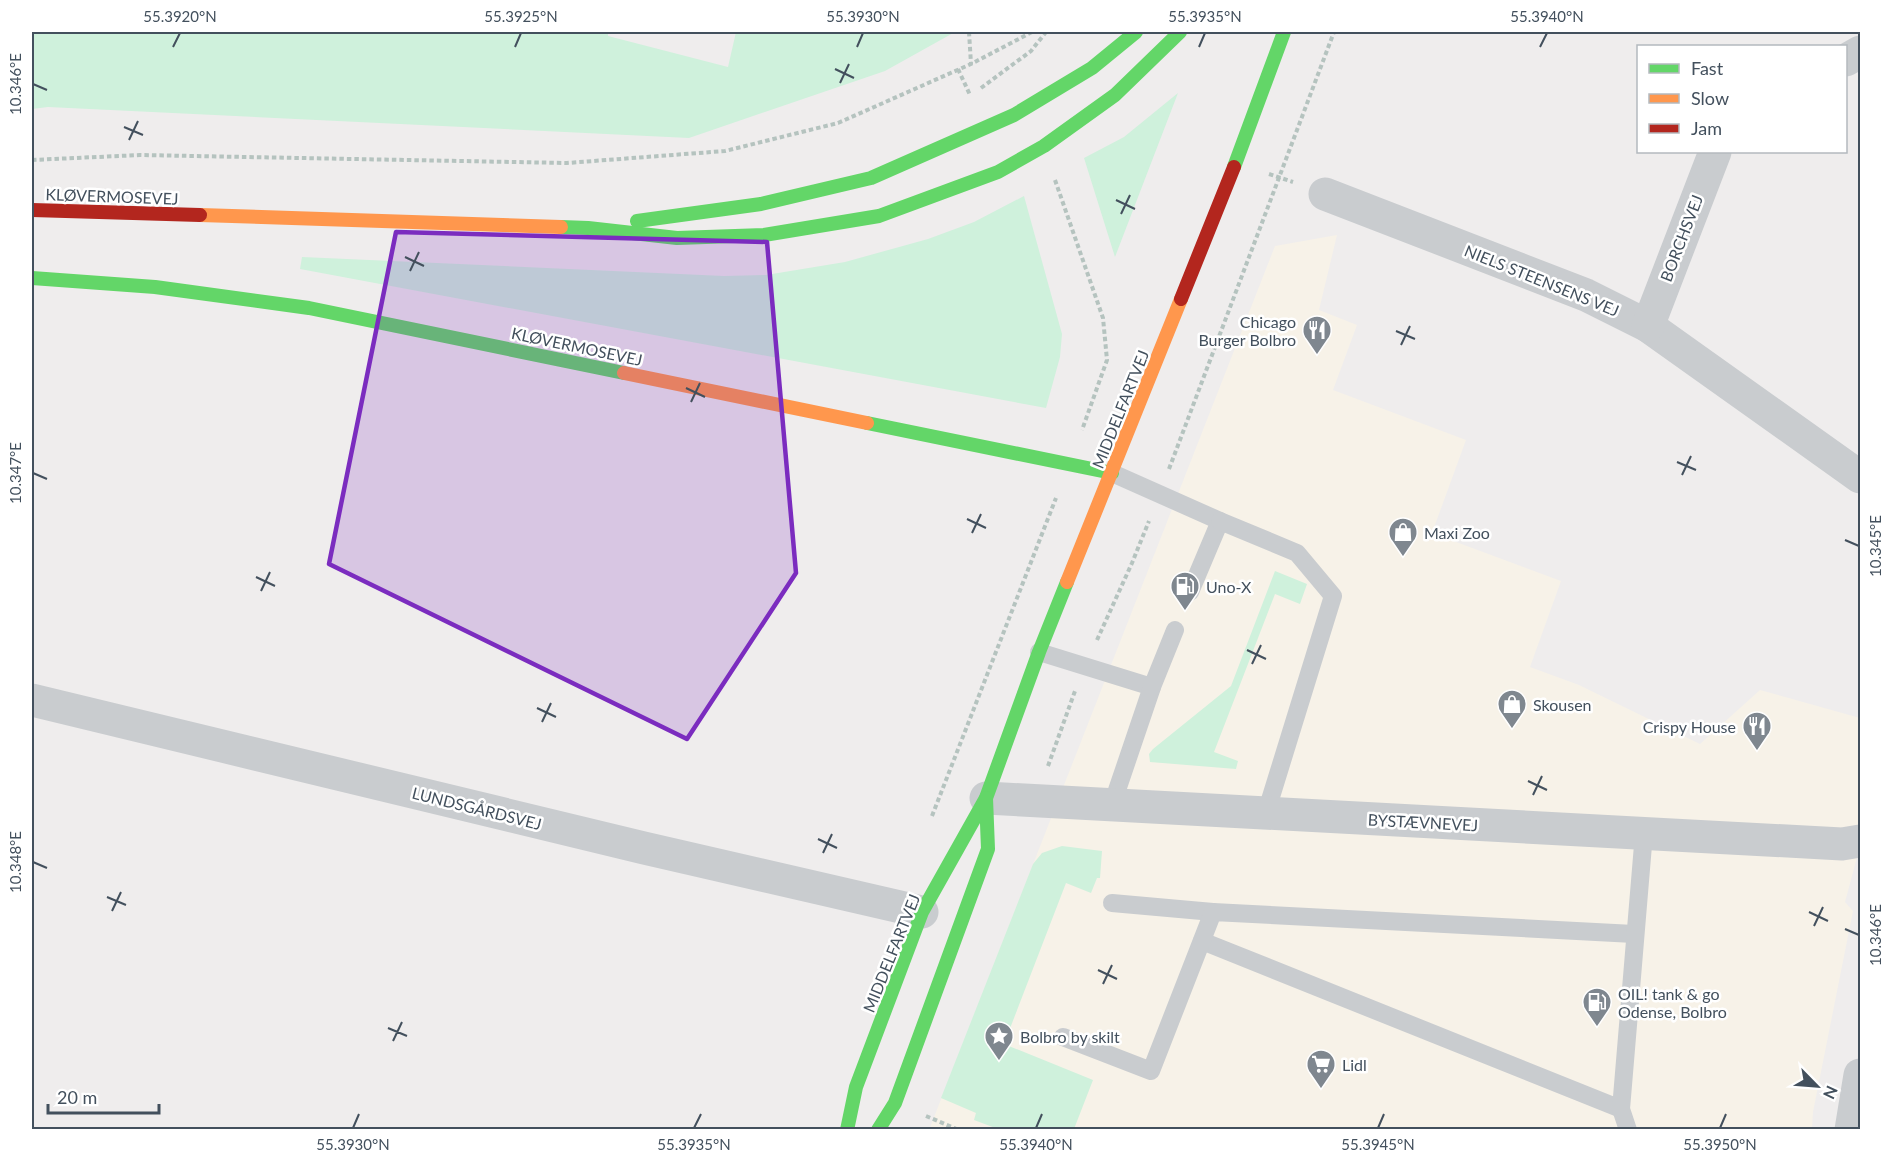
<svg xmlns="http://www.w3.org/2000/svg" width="1892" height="1161" font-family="Lato,sans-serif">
  <rect width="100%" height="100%" fill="#efeded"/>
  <!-- commercial -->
  <path fill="#f7f2e8" d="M1337 235 1319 310 1357 325 1333 390 1466 440 1432 533 1561 581 1530 667 1579 685 1700 744 1760 690 1860 718V846L1845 902 1853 911 1813 1112 1812 1129 929 1130 1275 246Z"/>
  <!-- green -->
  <g fill="#cff1dc">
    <path d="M32 32H608V36L728 67 736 32H955L885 71 689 138 48 107 32 109Z"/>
    <path d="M1178 93 1115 257 1084 158 1124 137Z"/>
    <path d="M1024 196 1062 334 1060 357 1046 408 300 269 302 257 724 276 766 275 845 262 928 239 974 222Z"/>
    <path d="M1275 571 1307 584 1300 604 1275 594 1214 752 1238 761 1236 769 1150 762 1149 754 1153 749 1231 686Z"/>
    <path d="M1062 846 1102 851 1100 878H1097L1091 893 1066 883 1004 1044 1093 1080 1074 1129H998L974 1120 976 1113 941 1098 1033 864 1042 853Z"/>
  </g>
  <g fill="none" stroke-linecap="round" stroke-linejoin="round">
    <!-- path -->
    <g stroke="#b5c3bf" stroke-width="4" stroke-dasharray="4.5 3" stroke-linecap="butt">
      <path d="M969 32 971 64"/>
      <path d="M958 69 970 95"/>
      <path d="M981 88 1031 51 1046 32"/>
      <path d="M32 160 140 155 567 163 725 151 838 123 971 64 1032 32"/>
      <path d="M1269 174 1293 182"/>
      <path d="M1055 180 1103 318 1107 360 1082 430"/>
      <path d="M1169 469 1334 32"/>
      <path d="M1097 640 1132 563 1149 521"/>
      <path d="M1048 766 1075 691"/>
      <path d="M932 816 1056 498"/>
      <path d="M926 1116 959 1130"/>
    </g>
    <!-- lane -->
    <g stroke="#c9cccf" stroke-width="18">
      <path d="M1112 473 1220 521 1190 592"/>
      <path d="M1220 521 1297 553 1333 596 1266 813"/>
      <path d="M1039 652 1152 687"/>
      <path d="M1112 805 1152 687 1175 630"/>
      <path d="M1112 903 1213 912"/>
      <path d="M1202 941 1621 1109"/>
      <path d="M1063 1037 1151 1071 1213 912 1634 934"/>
      <path d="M1628 1130 1621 1109 1644 833"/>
    </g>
    <!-- street -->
    <g stroke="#c9cccf" stroke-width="33">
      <path d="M1846 60 1860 52"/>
      <path d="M1325 194 1586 295 1648 326 1860 477"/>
      <path d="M1648 326 1715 152"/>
      <path d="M32 700 644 848 922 912"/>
      <path d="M986 798 1842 844 1860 841"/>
      <path d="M1851 1130 1860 1075"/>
    </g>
    <!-- fast -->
    <g stroke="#63d668" stroke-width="14">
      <path d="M1234 167 1284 32"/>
      <path d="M637 221 761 204 871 178 1014 115 1092 68 1136 32"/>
      <path d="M561 227 588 228 677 238 764 235 879 216 998 172 1044 146 1115 95 1180 32"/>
      <path d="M32 278 155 287 309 308 624 373"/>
      <path d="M867 423 1112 473"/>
      <path d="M847 1130 856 1087 922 912 986 798 1039 652 1067 582"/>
      <path d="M878 1130 895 1103 988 849 986 798"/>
    </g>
    <!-- slow -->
    <g stroke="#ff974d" stroke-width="14">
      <path d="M200 215 561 227"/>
      <path d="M624 373 867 423"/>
      <path d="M1067 582 1181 299"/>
    </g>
    <!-- jam -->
    <g stroke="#b3261e" stroke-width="14">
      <path d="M32 210 200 215"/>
      <path d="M1181 299 1234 167"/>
    </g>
  </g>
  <!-- marked area -->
  <path fill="#7b2cbf" fill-opacity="0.2" stroke="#7b2cbf" stroke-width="4.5" stroke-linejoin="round" d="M396 232 767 242 796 573 687 739 329 564Z"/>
  <!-- ticks -->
  <path fill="none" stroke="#43505d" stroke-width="2" d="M173 47 180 33M515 47 521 33M857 47 863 33M1199 47 1205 33M1540 47 1547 33M835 69 854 78M840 83 849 64M33 84 47 90M124 127 143 135M129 140 138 121M1116 200 1135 209M1121 214 1130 195M405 257 424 266M410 271 419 252M1396 331 1415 339M1401 345 1410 326M686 388 705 397M691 402 700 383M1677 462 1696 470M33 473 47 479M1682 475 1691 456M967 519 986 528M972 533 981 514M1845 540 1859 546M256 577 275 586M261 591 270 572M1247 650 1266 659M1252 664 1261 645M537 708 556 717M542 722 551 703M1528 781 1547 790M1533 795 1542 776M818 839 837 848M823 853 832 834M33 862 47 868M107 897 126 905M112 911 121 892M1809 912 1828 921M1814 926 1823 907M1845 929 1859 935M1098 970 1117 979M1103 984 1112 965M388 1028 407 1036M393 1041 402 1022M353 1128 359 1114M694 1128 701 1114M1036 1128 1042 1114M1378 1128 1384 1114M1720 1128 1726 1114"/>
  <!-- icons -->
  <defs>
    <g id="restaurant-pin" transform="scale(1.5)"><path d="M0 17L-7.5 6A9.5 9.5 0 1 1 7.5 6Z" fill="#7f878f" stroke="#fff"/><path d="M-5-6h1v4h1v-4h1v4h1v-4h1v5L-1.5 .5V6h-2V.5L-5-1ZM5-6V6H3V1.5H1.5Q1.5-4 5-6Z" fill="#fff"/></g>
    <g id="shop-pin" transform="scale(1.5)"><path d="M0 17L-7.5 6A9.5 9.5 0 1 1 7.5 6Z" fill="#7f878f" stroke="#fff"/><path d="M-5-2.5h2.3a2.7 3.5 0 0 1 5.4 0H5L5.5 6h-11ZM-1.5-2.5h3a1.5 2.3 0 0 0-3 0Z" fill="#fff"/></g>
    <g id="fuel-pin" transform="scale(1.5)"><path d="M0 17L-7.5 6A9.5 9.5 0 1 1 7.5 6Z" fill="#7f878f" stroke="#fff"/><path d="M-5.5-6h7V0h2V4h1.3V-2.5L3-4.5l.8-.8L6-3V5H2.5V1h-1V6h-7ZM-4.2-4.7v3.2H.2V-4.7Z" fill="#fff"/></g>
    <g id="sight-pin" transform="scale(1.5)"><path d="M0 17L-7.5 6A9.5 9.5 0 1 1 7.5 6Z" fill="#7f878f" stroke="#fff"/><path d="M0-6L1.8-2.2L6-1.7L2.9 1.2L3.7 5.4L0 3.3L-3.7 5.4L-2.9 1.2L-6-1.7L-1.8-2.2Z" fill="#fff"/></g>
    <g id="supermarket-pin" transform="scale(1.5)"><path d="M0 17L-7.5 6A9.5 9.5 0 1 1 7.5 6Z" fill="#7f878f" stroke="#fff"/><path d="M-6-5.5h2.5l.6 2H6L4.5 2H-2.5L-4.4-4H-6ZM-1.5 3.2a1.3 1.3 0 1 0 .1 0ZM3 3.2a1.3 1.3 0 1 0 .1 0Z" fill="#fff"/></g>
  </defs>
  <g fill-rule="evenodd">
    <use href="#restaurant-pin" x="1317" y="330"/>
    <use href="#shop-pin" x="1403" y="532"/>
    <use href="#fuel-pin" x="1185" y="586"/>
    <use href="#shop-pin" x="1512" y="704"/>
    <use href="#restaurant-pin" x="1757" y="726"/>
    <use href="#fuel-pin" x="1597" y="1002"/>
    <use href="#sight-pin" x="999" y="1036"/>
    <use href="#supermarket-pin" x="1321" y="1064"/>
  </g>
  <g text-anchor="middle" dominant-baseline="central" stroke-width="5" stroke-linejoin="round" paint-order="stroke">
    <!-- street labels -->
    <g font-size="16" fill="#43505d" stroke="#fff">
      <text transform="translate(112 196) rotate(2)">KLØVERMOSEVEJ</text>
      <text transform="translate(1681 238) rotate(-69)">BORCHSVEJ</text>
      <text transform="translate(1542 280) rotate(22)">NIELS STEENSENS VEJ</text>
      <text transform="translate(577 346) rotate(12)">KLØVERMOSEVEJ</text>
      <text transform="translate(1120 409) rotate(-68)">MIDDELFARTVEJ</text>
      <text transform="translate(477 808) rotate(14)">LUNDSGÅRDSVEJ</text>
      <text transform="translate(1423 822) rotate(3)">BYSTÆVNEVEJ</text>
      <text transform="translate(891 953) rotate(-68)">MIDDELFARTVEJ</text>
    </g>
    <!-- poi labels -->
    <g font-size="16" fill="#43505d" stroke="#fff" text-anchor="start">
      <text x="1296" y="321" text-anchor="end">Chicago<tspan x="1296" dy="18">Burger Bolbro</tspan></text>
      <text x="1424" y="532">Maxi Zoo</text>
      <text x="1206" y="586">Uno-X</text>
      <text x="1533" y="704">Skousen</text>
      <text x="1736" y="726" text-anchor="end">Crispy House</text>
      <text x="1618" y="993">OIL! tank &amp; go<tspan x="1618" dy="18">Odense, Bolbro</tspan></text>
      <text x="1020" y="1036">Bolbro by skilt</text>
      <text x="1342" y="1064">Lidl</text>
    </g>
  </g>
  <!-- border -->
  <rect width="1892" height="1161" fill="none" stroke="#ffffff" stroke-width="66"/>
  <!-- legend -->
  <rect x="1637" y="45" width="210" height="108" fill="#ffffff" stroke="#b4b9be" stroke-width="1.5"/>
  <rect x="1649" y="64" width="30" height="9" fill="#63d668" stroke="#b4b9be" stroke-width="1.5"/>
  <text x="1691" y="75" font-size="18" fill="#43505d">Fast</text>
  <rect x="1649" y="94" width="30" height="9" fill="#ff974d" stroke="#b4b9be" stroke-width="1.5"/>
  <text x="1691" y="105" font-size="18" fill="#43505d">Slow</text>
  <rect x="1649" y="124" width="30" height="9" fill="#b3261e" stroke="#b4b9be" stroke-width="1.5"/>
  <text x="1691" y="135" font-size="18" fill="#43505d">Jam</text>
  <!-- north arrow -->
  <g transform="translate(1817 1086) rotate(115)" stroke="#ffffff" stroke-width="4.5" paint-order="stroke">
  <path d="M0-4.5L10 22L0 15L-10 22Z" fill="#43505d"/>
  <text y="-9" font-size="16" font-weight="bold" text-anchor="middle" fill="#43505d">N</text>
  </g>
  <!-- scale -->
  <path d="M48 1104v9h111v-9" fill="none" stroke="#43505d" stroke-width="3"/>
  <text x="57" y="1104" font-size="18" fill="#43505d" stroke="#ffffff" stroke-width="4.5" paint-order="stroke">20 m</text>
  <rect x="33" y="33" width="1826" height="1095" fill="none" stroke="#43505d" stroke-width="2"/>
  <g font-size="15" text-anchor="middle" fill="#43505d">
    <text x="180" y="22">55.3920°N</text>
    <text x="521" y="22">55.3925°N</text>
    <text x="863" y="22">55.3930°N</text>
    <text x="1205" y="22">55.3935°N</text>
    <text x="1547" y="22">55.3940°N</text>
    <text transform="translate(16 84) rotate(-90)" y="5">10.346°E</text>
    <text transform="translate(16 473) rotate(-90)" y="5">10.347°E</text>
    <text transform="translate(1876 546) rotate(-90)" y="5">10.345°E</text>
    <text transform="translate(16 862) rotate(-90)" y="5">10.348°E</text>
    <text transform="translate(1876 935) rotate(-90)" y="5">10.346°E</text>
    <text x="353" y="1150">55.3930°N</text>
    <text x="694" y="1150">55.3935°N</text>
    <text x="1036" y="1150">55.3940°N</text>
    <text x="1378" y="1150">55.3945°N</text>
    <text x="1720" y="1150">55.3950°N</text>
  </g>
</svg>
